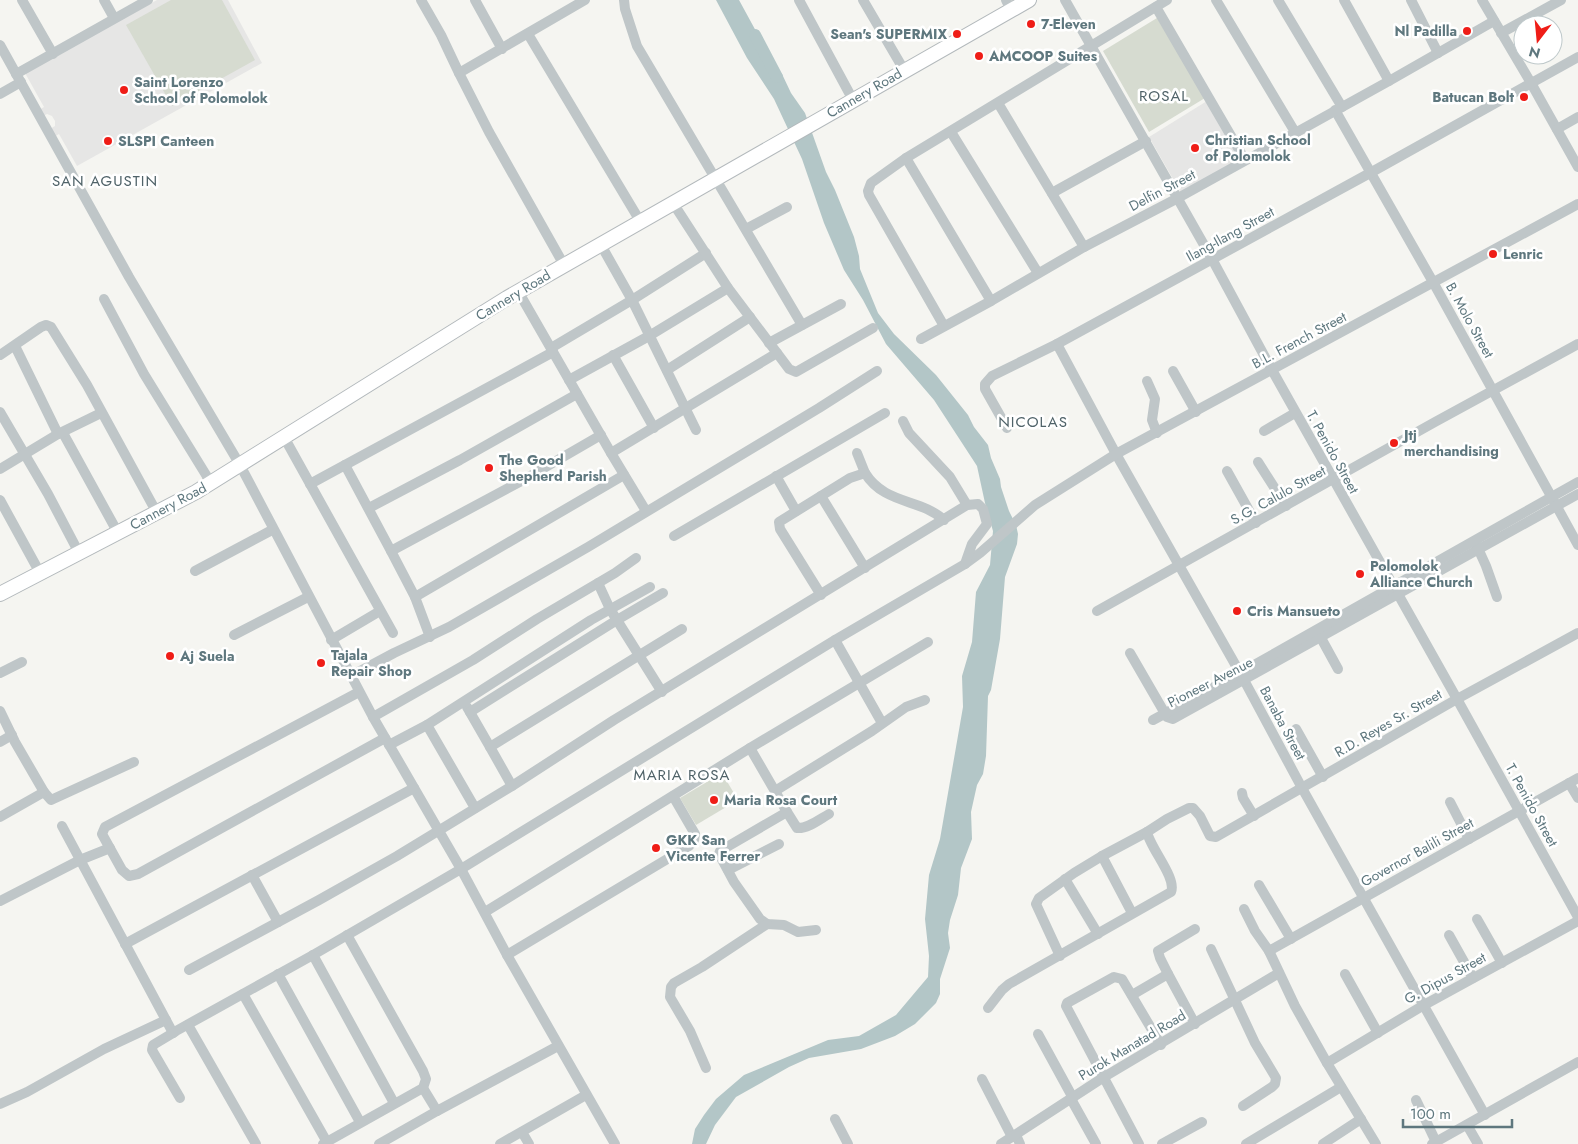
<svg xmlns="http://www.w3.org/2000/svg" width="1578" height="1144" font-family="Jost,sans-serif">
  <rect width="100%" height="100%" fill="#f5f5f1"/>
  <!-- built -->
  <g fill="#e6e6e5">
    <path d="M157 0H228L262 63 77 166 59 134 54 137 50 129 55 126V121L52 116 47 114 43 116 39 110 44 107 25 73Z"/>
    <path d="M1207 101 1242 158 1181 193 1149 137Z"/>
  </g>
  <!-- green -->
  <g fill="#d6dbd0">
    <path d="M171 0H222L255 60 172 106 126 25Z"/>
    <path d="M1157 18 1205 98 1149 132 1103 51Z"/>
    <path d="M722 773 738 800 696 825 680 798Z"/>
  </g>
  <!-- water -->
  <path fill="#b3c6c7" d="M716 0H739L757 33 763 49 771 64 782 74 791 93 805 113 826 172 835 190 854 237 859 256 860 269 878 313 894 334 936 375 968 415 974 427 988 445 991 458 1000 479 1001 487 1009 511 1016 525 1018 534 1017 544 1005 577 1000 639 991 690 988 696 986 756 983 774 977 785 971 812 972 839 961 868 958 895 950 920 948 933 950 948 940 979V994L936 1003 915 1024 895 1036 861 1049 809 1058 789 1067 736 1097 715 1125 706 1144H692L695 1129 704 1115 716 1099 744 1075 828 1040 859 1036 896 1015 928 977 929 956 925 919 929 875 940 839 963 707 962 676 972 642 976 592 990 565 993 531 985 503 977 466 934 400 886 344 863 300 844 270 824 223 802 159 774 99 747 58Z"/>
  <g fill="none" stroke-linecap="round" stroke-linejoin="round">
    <!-- river -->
    <path stroke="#b3c6c7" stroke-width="12" d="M755 35 777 77"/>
    <!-- major casing -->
    <g stroke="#b3b9bc" stroke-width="16">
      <path id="major" d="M0 594 196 492 507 298 1029 0"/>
    </g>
    <!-- minor -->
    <g stroke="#bfc6c8" stroke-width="10">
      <path d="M22 0 53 54"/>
      <path d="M104 0 114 18"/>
      <path d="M421 0 441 35 459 73"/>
      <path d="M475 0 502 49"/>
      <path d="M624 0 625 9 637 46 802 325"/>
      <path d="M799 0 853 100"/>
      <path d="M863 0 904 70"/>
      <path d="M1006 0 1011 10"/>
      <path d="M1065 0 1212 259 1272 370 1457 699 1578 917"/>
      <path d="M1216 0 1295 132"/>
      <path d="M1278 0 1342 107"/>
      <path d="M1344 0 1389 81"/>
      <path d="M1411 0 1438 53"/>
      <path d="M1482 0 1531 83 1578 167"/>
      <path d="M1156 7 1245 160"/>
      <path d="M1501 33 1561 0"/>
      <path d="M528 34 640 221"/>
      <path d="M0 45 129 277 240 465 373 717 461 869 507 955 615 1144"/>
      <path d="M16 74 148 0"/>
      <path d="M0 94 21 82"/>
      <path d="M998 103 1084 247"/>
      <path d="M1335 110 1433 282 1578 545"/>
      <path d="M1557 129 1578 117"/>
      <path d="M951 132 1038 273"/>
      <path d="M906 158 991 301"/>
      <path d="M1052 193 1146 141"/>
      <path d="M746 229 787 207"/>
      <path d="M601 245 632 300 696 430"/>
      <path d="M564 265 489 132 459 73 585 0"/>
      <path d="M518 291 611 453 646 511"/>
      <path d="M104 299 144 374 211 483"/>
      <path d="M944 326 869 195 868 191 871 183 906 158 1167 0"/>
      <path d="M921 339 991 301 1084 247 1178 198 1389 81 1494 21"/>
      <path d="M769 343 841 304"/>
      <path d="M1057 344 1116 454 1244 680 1302 788 1485 1115"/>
      <path d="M15 346 58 434"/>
      <path d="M551 348 632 300 706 253"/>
      <path d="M777 353 789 369 796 372 873 328"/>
      <path d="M0 355 41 327 46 325 51 327 87 385 157 513"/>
      <path d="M613 355 654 428"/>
      <path d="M667 370 750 317"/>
      <path d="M1173 371 1196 412"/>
      <path d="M569 380 649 336 728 288"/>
      <path d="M1147 381 1155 399 1152 420 1157 433"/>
      <path d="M0 412 48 494 79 553"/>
      <path d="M903 421 909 433 950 477 967 505"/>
      <path d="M1007 428 985 389V384L992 376 1057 344 1370 173 1578 57"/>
      <path d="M1264 431 1295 413"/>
      <path d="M63 433 118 533"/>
      <path d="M284 437 393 633"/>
      <path d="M611 453 777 353 728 288 673 203"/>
      <path d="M857 453 865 473"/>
      <path d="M1258 462 1286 506"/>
      <path d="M345 465 391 551"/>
      <path d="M0 469 58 434 101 413"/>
      <path d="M1227 471 1256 523"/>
      <path d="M776 476 796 511"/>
      <path d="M310 484 553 352"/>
      <path d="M821 496 865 568"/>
      <path d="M0 500 40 573"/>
      <path d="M369 508 460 460 577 394"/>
      <path d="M674 536 885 413"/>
      <path d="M1476 544 1486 566 1497 597"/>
      <path d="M195 571 272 530"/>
      <path d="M598 583 610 609 662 692"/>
      <path d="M821 595 780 529 779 522 850 478 865 473C885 505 920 498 944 520"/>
      <path d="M415 597 624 475"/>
      <path d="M1097 611 1435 422 1578 344"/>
      <path d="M234 635 308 597"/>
      <path d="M430 637 415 597 391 551 525 479 601 435"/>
      <path d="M1321 638 1338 669"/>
      <path d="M331 640 380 611"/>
      <path d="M835 640 882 723"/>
      <path d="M1130 653 1167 717 1173 719 1578 494"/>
      <path d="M0 673 22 662"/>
      <path d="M351 676 394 653 449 627 588 547 819 408 877 371"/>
      <path d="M359 692 105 827 102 834 122 870 129 876 138 874 385 738"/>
      <path d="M467 707 490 747"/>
      <path d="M0 711 15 742 44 792 51 800 134 762"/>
      <path d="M470 712 617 620 663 593"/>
      <path d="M373 717 473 660 537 619 615 573 636 558"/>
      <path d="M1153 720 1240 673 1578 482"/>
      <path d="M427 725 475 808"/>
      <path d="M1296 729 1323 777"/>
      <path d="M0 742 12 735"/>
      <path d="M389 745 427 725 591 620 650 587"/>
      <path d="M750 748 787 812 797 828C808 829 820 819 829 814"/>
      <path d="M1569 783 1578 798"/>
      <path d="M512 786 490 747 682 629"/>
      <path d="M775 791 872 731 906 707 925 700"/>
      <path d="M1242 793 1243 798 1254 816"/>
      <path d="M1450 802 1469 839"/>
      <path d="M787 812 720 851 719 854 734 882 760 919 767 924 784 925 798 932 816 930"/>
      <path d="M0 817 44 792"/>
      <path d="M62 826 166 1020 173 1033 176 1031 313 955 461 869 835 640 965 564 980 553 1035 505 1116 454 1578 204"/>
      <path d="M1102 856 1132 913"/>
      <path d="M728 870 779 844"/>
      <path d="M252 875 278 922"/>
      <path d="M1065 879 1098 934"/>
      <path d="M1259 885 1291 939"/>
      <path d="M0 901 80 860 110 848"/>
      <path d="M1244 909 1255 931 1269 951 1295 1006 1327 1063 1376 1144"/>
      <path d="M485 912 750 748 928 642"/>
      <path d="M1477 919 1502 963"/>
      <path d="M1449 935 1473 978"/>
      <path d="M125 944 414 788"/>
      <path d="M1211 949 1255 1043 1276 1078 1275 1084 1272 1087 1243 1106"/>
      <path d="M1269 951 1578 778"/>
      <path d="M313 955 394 1103"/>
      <path d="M507 955 689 846 694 840 695 834 673 796"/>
      <path d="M1060 956 1036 904 1039 898 1074 873 1102 856 1147 832 1167 819 1189 808H1193L1200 816 1210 836 1216 837 1457 699 1578 633"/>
      <path d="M189 970 319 900 397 856 512 786 614 720 967 505 978 504 983 509 987 524 972 544 965 564"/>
      <path d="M278 974 360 1122"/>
      <path d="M1168 974 1160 958 1158 951 1195 929"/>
      <path d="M1345 974 1378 1033"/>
      <path d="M243 994 328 1144"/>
      <path d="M1132 995 1168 974 1195 1024"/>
      <path d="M988 1008 1002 990 1009 984 1171 892C1177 878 1150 848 1147 832"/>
      <path d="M188 1025 256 1144"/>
      <path d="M173 1033 153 1045 152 1050 180 1098"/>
      <path d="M1038 1034 1073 1098"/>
      <path d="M1327 1063 1424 1005 1578 921"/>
      <path d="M706 1068 690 1031 670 997 671 987 674 983 702 967 767 924"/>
      <path d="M982 1079 1012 1137"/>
      <path d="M423 1088 437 1111 558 1046"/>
      <path d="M1071 1099 1096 1144"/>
      <path d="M1416 1100 1436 1142"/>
      <path d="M0 1104 27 1092 104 1049 166 1020"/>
      <path d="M835 1119 848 1144"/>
      <path d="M1467 1125 1478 1144"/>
      <path d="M522 1132 529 1144"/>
      <path d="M1016 1135 1020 1144"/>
      <path d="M323 1144 423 1088 426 1079 423 1071 347 935"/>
      <path d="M379 1144 437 1111"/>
      <path d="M500 1144 586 1095"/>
      <path d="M1001 1144 1104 1077 1279 973"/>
      <path d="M1139 1144 1066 1006 1067 1003 1114 977 1122 979 1161 1045"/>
      <path d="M1162 1144 1202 1122"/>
      <path d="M1246 1144 1341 1087"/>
      <path d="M1323 1144 1361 1119"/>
      <path d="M1432 1144 1578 1062"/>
    </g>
    <!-- major -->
    <use href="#major" stroke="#fff" stroke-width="14"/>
  </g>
  <!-- markers -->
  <g fill="#ef1d17" stroke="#fff" stroke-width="2">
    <circle cx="1031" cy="24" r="5"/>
    <circle cx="1467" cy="31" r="5"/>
    <circle cx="957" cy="34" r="5"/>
    <circle cx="979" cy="56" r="5"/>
    <circle cx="124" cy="90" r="5"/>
    <circle cx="1524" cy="97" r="5"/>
    <circle cx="108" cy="141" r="5"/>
    <circle cx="1195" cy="148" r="5"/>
    <circle cx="1493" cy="254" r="5"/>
    <circle cx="1394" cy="443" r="5"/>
    <circle cx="489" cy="468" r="5"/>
    <circle cx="1360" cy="574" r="5"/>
    <circle cx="1237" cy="611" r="5"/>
    <circle cx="170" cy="656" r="5"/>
    <circle cx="321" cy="663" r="5"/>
    <circle cx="714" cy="800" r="5"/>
    <circle cx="656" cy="848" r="5"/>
  </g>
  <g text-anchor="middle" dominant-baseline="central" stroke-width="5" stroke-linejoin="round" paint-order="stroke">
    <!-- poi labels -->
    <g font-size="14" font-weight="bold" fill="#5e777e" stroke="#fff" text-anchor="start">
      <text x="1041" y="24">7-Eleven</text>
      <text x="1457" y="31" text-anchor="end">Nl Padilla</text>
      <text x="947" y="34" text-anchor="end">Sean's SUPERMIX</text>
      <text x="989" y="56">AMCOOP Suites</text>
      <text x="134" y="82">Saint Lorenzo<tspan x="134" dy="16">School of Polomolok</tspan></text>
      <text x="1514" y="97" text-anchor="end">Batucan Bolt</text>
      <text x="1205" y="140">Christian School<tspan x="1205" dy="16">of Polomolok</tspan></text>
      <text x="118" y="141">SLSPI Canteen</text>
      <text x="1503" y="254">Lenric</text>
      <text x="1404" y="435">Jtj<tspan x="1404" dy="16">merchandising</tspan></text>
      <text x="499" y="460">The Good<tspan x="499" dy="16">Shepherd Parish</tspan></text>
      <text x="1370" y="566">Polomolok<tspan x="1370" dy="16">Alliance Church</tspan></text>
      <text x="1247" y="611">Cris Mansueto</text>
      <text x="331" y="655">Tajala<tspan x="331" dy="16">Repair Shop</tspan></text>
      <text x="180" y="656">Aj Suela</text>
      <text x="724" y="800">Maria Rosa Court</text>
      <text x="666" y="840">GKK San<tspan x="666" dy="16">Vicente Ferrer</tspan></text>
    </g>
    <!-- street labels -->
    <g font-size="14" fill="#5e777e" stroke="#fff">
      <text transform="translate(864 93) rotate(-30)">Cannery Road</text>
      <text transform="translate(1162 190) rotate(-28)">Delfin Street</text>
      <text transform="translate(1230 234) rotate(-29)">Ilang-Ilang Street</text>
      <text transform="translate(513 295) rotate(-31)">Cannery Road</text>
      <text transform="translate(1470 320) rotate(61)">B. Molo Street</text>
      <text transform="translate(1299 340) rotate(-28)">B.L. French Street</text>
      <text transform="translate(1333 452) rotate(61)">T. Penido Street</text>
      <text transform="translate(1278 495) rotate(-29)">S.G. Calulo Street</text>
      <text transform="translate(168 506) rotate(-28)">Cannery Road</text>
      <text transform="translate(1210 682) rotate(-27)">Pioneer Avenue</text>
      <text transform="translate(1283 723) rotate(62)">Banaba Street</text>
      <text transform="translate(1388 723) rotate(-30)">R.D. Reyes Sr. Street</text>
      <text transform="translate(1532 805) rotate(61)">T. Penido Street</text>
      <text transform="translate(1417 852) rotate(-29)">Governor Balili Street</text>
      <text transform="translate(1445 978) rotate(-29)">G. Dipus Street</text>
      <text transform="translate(1132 1045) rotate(-31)">Purok Manatad Road</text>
    </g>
    <!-- neighbourhood labels -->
    <g font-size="15" letter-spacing="1" fill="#506369" stroke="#fff">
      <text x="1164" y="96">ROSAL</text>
      <text x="105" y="181">SAN AGUSTIN</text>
      <text x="1033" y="422">NICOLAS</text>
      <text x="682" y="775">MARIA ROSA</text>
    </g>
  </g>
  <!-- north arrow -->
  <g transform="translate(1538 40) rotate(196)"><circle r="24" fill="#ffffff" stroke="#bfc9cb"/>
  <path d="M0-4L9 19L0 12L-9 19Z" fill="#ef1d17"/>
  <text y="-8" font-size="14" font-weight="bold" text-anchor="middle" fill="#5e777e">N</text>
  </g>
  <!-- scale -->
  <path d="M1403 1119v8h109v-8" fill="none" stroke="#5e777e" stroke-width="2.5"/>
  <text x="1410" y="1119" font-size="15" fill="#5e777e" stroke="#ffffff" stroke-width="4" paint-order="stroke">100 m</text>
</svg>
